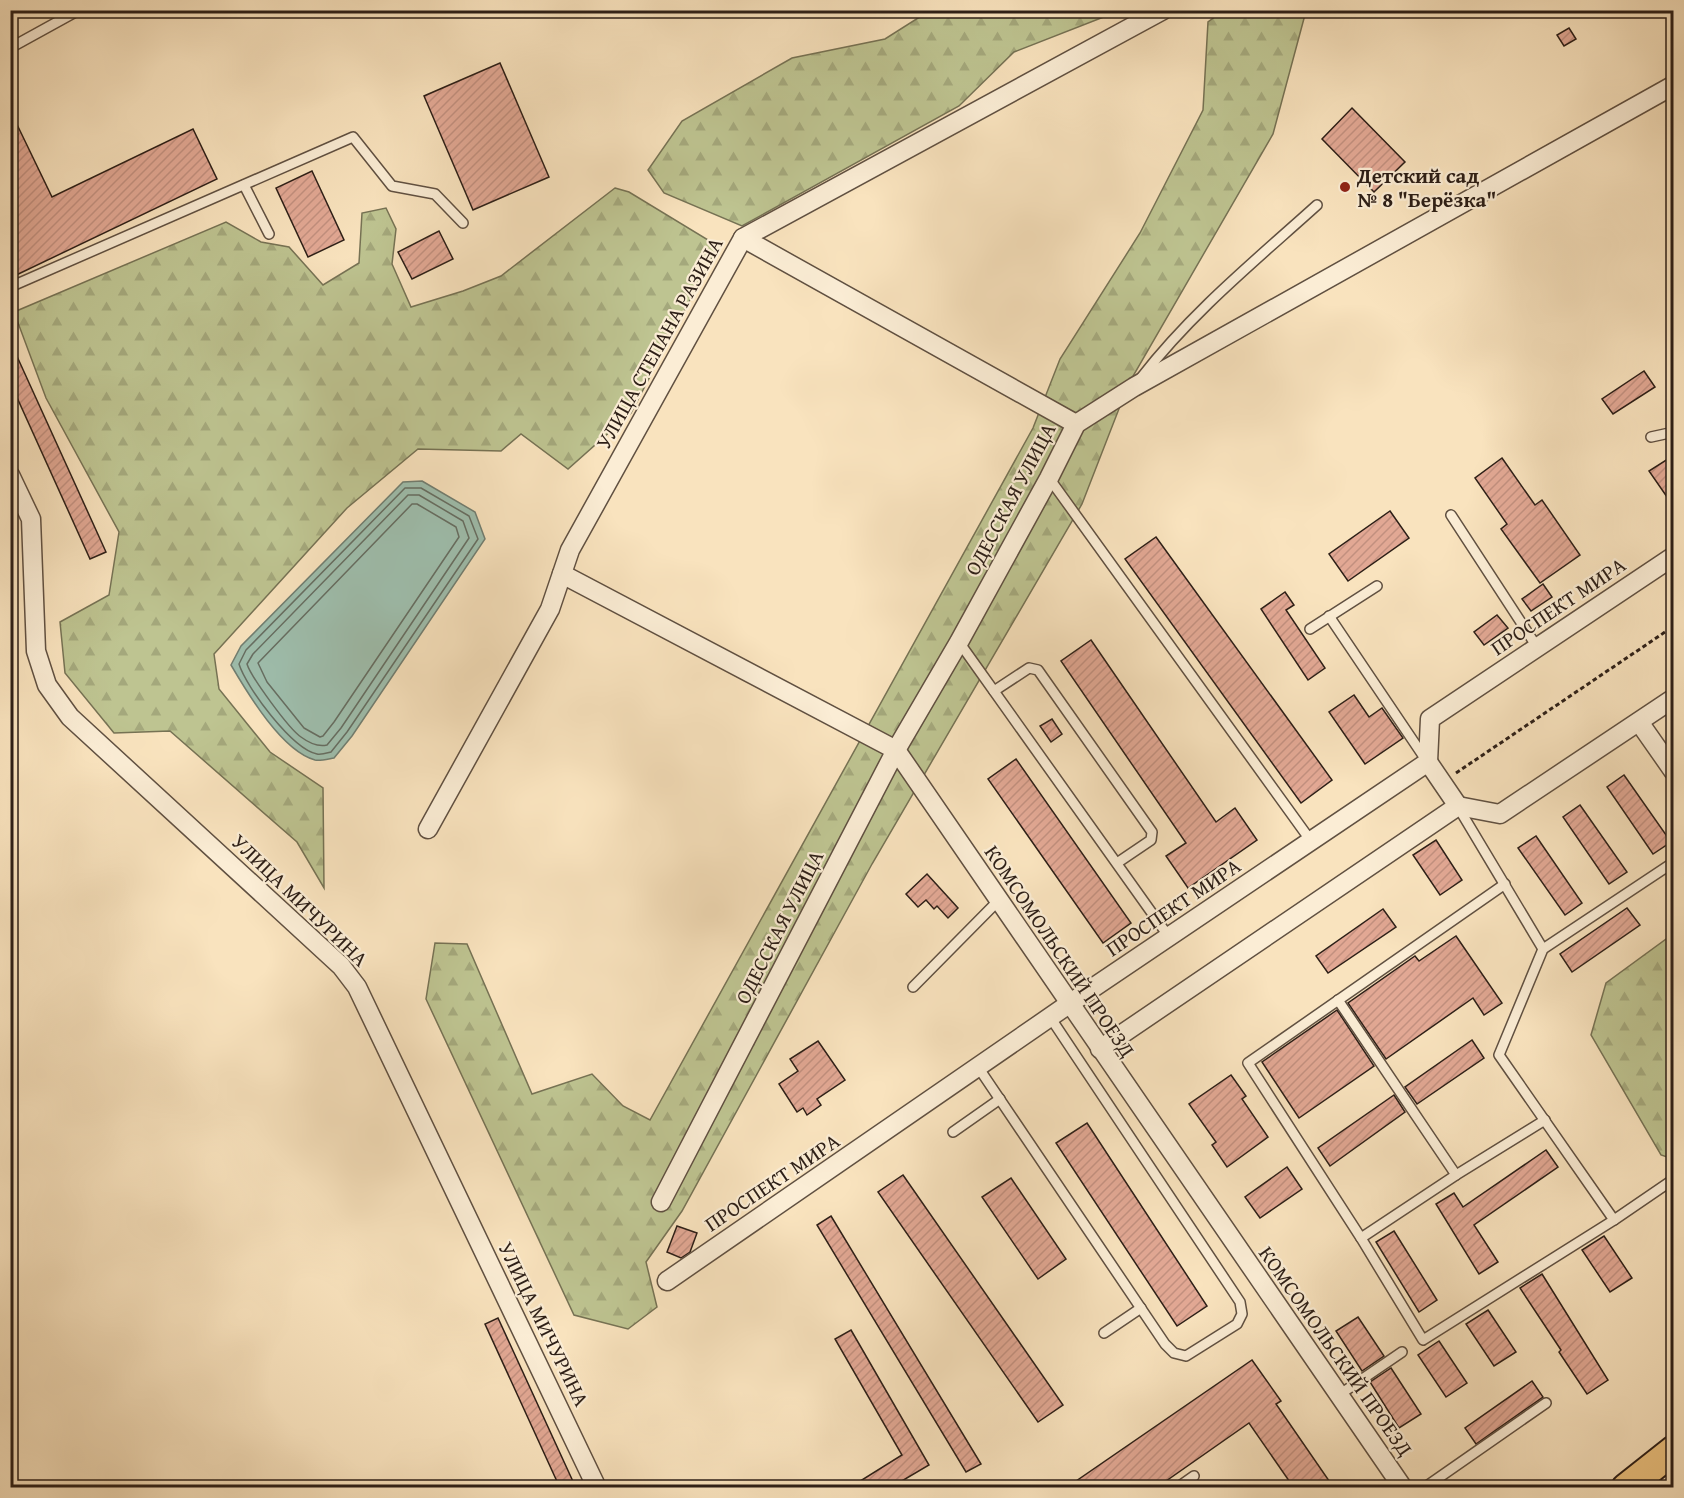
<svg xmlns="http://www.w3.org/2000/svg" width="1684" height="1498" font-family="'Gentium Book Plus',serif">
  <defs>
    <pattern id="forest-firs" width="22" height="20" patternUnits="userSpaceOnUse" patternTransform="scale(1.5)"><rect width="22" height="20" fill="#bec491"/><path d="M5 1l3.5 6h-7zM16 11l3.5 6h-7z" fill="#a4a87c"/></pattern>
    <pattern id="building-hatch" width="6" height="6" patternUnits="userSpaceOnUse" patternTransform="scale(1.5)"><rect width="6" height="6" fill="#e2a894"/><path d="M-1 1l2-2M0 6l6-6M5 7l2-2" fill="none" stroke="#c2907f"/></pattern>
  </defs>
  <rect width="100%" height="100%" fill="#f9e3be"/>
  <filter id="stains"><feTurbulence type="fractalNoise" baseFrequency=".00333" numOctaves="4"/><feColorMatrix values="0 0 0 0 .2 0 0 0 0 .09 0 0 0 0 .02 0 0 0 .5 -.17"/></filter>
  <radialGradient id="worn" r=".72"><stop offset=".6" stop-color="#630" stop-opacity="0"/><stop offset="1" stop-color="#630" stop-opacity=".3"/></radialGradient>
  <!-- forest -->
  <g fill="url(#forest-firs)" stroke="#767254" stroke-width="1.5">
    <path d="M929 11H1119L1014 52 959 106 742 226 664 193 648 170 682 121 792 58 885 39Z"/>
    <path d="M1223 11H1306L1273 134 1129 383 1082 504 872 864 682 1211 646 1262 657 1307 628 1329 574 1315 426 999 435 943 467 944 532 1094 592 1074 623 1106 650 1120 1033 428 1060 359 1140 233 1203 110 1208 22Z"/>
    <path d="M615 188 629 192 718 246 631 413 568 469 521 434 501 451 418 449 347 508 214 654 219 689 270 752 323 788 324 888 297 842 170 731 114 733 65 673 60 622 109 595 119 532 46 398 14 312 226 222 261 242 289 247 323 285 359 263 362 213 386 208 396 229 392 264 411 307 463 291 501 276Z"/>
    <path d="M1673 934V1159L1661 1155 1591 1035 1606 983Z"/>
  </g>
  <!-- water -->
  <path fill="#9ebead" stroke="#717e71" stroke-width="1.5" d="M422 481 475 512 485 539 352 736 334 758C328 759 320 761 315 760 282 751 248 694 231 665L241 646 403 482Z"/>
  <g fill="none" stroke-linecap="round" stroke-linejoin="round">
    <!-- shore -->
    <g stroke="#666e62" stroke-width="1.5">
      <path d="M405 488H421L469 516 478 539 347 732 331 752C327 753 321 755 317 754 292 749 246 687 239 664L246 650Z"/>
      <path d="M408 495H419L463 521 469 538 341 728 327 745C318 747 309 743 301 737 289 729 251 677 247 664L253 654Z"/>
      <path d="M412 504H417L456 527 459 537 334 722 323 736 320 737 304 728 267 682 258 663Z"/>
    </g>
  </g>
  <!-- building -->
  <g fill="url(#building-hatch)" stroke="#2d1f17" stroke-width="1.5">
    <path d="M1569 28 1576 39 1564 46 1557 35Z"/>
    <path d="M500 63 549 177 473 210 424 96Z"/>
    <path d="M1352 108 1405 162 1374 192 1322 139Z"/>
    <path d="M10 110 52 197 193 129 217 179 10 278Z"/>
    <path d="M312 171 344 240 308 257 276 188Z"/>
    <path d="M439 231 453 259 412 279 398 252Z"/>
    <path d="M10 341 106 552 90 559 10 382Z"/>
    <path d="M1644 371 1655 387 1613 414 1602 399Z"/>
    <path d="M1674 455V507L1649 471Z"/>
    <path d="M1502 458 1535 505 1542 500 1580 555 1540 583 1501 529 1507 524 1475 478Z"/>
    <path d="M1390 511 1409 538 1348 581 1329 554Z"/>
    <path d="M1156 537 1332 780 1301 803 1125 559Z"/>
    <path d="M1543 584 1552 597 1531 611 1522 599Z"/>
    <path d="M1285 592 1294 605 1286 610 1325 668 1308 680 1261 609Z"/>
    <path d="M1497 615 1508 628 1484 645 1474 632Z"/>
    <path d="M1091 640 1216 822 1235 808 1257 840 1188 888 1166 856 1186 843 1061 661Z"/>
    <path d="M1354 695 1369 717 1382 708 1403 738 1365 764 1329 712Z"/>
    <path d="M1052 719 1062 734 1051 742 1040 726Z"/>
    <path d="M1016 759 1131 923 1103 943 988 779Z"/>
    <path d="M1624 775 1671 842 1653 854 1607 787Z"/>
    <path d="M1580 805 1627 872 1609 884 1563 817Z"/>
    <path d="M1536 836 1582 903 1565 915 1518 848Z"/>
    <path d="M1436 840 1462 880 1440 895 1413 855Z"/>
    <path d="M927 874 958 908 948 918 937 906 934 909 926 900 918 907 906 894Z"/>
    <path d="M1627 908 1640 925 1572 972 1560 954Z"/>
    <path d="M1383 909 1396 927 1328 973 1316 956Z"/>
    <path d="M1456 936 1502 1003 1484 1015 1473 998 1386 1059 1348 1003 1415 956 1419 961Z"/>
    <path d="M1337 1010 1374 1066 1299 1118 1262 1062Z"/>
    <path d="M1472 1040 1484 1058 1417 1104 1405 1087Z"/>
    <path d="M818 1041 845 1080 817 1099 821 1105 807 1115 803 1108 797 1112 779 1084 798 1071 790 1059Z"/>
    <path d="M1231 1075 1246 1096 1242 1099 1268 1137 1227 1167 1212 1145 1216 1142 1189 1104Z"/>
    <path d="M1394 1095 1405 1112 1330 1166 1318 1148Z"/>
    <path d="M1087 1123 1207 1306 1177 1326 1056 1143Z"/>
    <path d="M1546 1150 1558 1167 1474 1225 1498 1262 1479 1274 1436 1204 1454 1193 1463 1207Z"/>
    <path d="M1287 1167 1302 1189 1260 1218 1245 1197Z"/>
    <path d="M903 1175 1063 1405 1038 1422 878 1192Z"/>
    <path d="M1011 1178 1066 1259 1038 1279 982 1197Z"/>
    <path d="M831 1216 981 1464 966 1472 817 1225Z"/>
    <path d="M677 1226 697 1233 690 1252 681 1258 667 1252Z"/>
    <path d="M1394 1231 1437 1300 1419 1312 1376 1242Z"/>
    <path d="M1604 1236 1632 1278 1610 1292 1582 1250Z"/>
    <path d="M1542 1274 1608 1380 1587 1394 1559 1352 1561 1350 1520 1288Z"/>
    <path d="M1488 1310 1516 1352 1494 1366 1466 1324Z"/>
    <path d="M1358 1317 1384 1356 1362 1371 1336 1331Z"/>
    <path d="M498 1318 576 1488H560L485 1324Z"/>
    <path d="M851 1330 929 1465 890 1488H849L902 1455 835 1339Z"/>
    <path d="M1439 1341 1467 1383 1446 1397 1418 1355Z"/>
    <path d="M1252 1360 1281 1401 1276 1404 1334 1488H1294L1249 1423 1156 1488H1066Z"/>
    <path d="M1391 1368 1421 1414 1399 1428 1370 1382Z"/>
    <path d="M1532 1381 1543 1397 1476 1444 1465 1428Z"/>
  </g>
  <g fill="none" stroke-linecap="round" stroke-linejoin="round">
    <!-- service casing -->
    <g stroke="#605041" stroke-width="12">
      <g id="service">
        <path d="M10 48 79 10"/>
        <path d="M244 185 269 234"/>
        <path d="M10 287 353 137 392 186 435 194 463 223"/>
        <path d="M1141 378C1191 313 1256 260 1317 205"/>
        <path d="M1651 437 1674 432"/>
        <path d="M1049 478 1311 841"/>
        <path d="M1451 515 1537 647"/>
        <path d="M1329 616 1426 760"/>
        <path d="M1310 629 1377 586"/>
        <path d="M959 642 1169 937"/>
        <path d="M994 691 1029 668 1038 670 1152 832 1151 840 1117 863"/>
        <path d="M1458 807 1543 949"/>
        <path d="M1505 884 1248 1063 1361 1238 1423 1340 1614 1220 1674 1179"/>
        <path d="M913 987 998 901"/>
        <path d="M1338 1000 1456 1175"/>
        <path d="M978 1067 1165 1344 1174 1353 1186 1356 1237 1324 1242 1314 1240 1302 1050 1017"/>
        <path d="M953 1132 1000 1099"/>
        <path d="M1614 1220 1499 1055 1543 949 1674 862"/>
        <path d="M1361 1238 1456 1175 1545 1120"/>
        <path d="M1104 1333 1141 1308"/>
        <path d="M1339 1395 1402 1352"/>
        <path d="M1177 1488 1194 1476"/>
        <path d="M1424 1488 1546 1403"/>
      </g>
    </g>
    <!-- minor casing -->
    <g stroke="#605041" stroke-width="21">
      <g id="minor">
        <path d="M743 238 1076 424"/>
        <path d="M10 475 31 519 36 651 47 685 70 717 341 966 357 987 597 1488"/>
        <path d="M562 574 896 750 1403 1488"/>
        <path d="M1639 722 1674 772"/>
        <path d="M1428 762 1458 806"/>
        <path d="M428 829 550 609 570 550 743 238 1163 10"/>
        <path d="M1100 1049 1458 806 1500 814 1674 698"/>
        <path d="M661 1202 896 750 959 642 1049 478 1076 424 1134 387 1674 85"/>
        <path d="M667 1281 1069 1004 1428 762 1430 719 1674 556"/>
      </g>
    </g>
    <!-- primary casing -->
    <g stroke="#2d1f17" stroke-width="32">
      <path id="primary" d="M1626 1488 1674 1450"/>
    </g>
    <!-- path -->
    <path stroke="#2d1f17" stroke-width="3" stroke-dasharray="4.5 3" stroke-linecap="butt" d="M1456 773 1674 626"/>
    <!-- service -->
    <use href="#service" stroke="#fbedd5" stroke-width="9"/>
    <!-- minor -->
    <use href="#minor" stroke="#fbedd5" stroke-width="18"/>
    <!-- primary -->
    <use href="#primary" stroke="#ecc27f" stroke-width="28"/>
  </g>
  <!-- markers -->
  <circle fill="#8f2418" stroke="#fbedd5" stroke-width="2" cx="1345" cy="187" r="6"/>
  <g text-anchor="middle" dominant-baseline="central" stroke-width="4.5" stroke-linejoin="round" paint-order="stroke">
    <!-- poi labels -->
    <g font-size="21" font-weight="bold" fill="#2d1f17" stroke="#fbedd5" text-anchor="start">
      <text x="1357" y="175">Детский сад<tspan x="1357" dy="24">№ 8 "Берёзка"</tspan></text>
    </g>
    <!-- street labels -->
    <g font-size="21" fill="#2d1f17" stroke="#fbedd5">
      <text transform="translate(659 343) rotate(-61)">УЛИЦА СТЕПАНА РАЗИНА</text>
      <text transform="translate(1010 499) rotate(-62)">ОДЕССКАЯ УЛИЦА</text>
      <text transform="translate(1558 606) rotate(-34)">ПРОСПЕКТ МИРА</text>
      <text transform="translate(300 900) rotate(44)">УЛИЦА МИЧУРИНА</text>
      <text transform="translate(1173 907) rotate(-34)">ПРОСПЕКТ МИРА</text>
      <text transform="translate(779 927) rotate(-63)">ОДЕССКАЯ УЛИЦА</text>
      <text transform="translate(1060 951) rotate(56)">КОМСОМОЛЬСКИЙ ПРОЕЗД</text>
      <text transform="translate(772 1182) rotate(-34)">ПРОСПЕКТ МИРА</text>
      <text transform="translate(544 1324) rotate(64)">УЛИЦА МИЧУРИНА</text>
      <text transform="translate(1336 1351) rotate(55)">КОМСОМОЛЬСКИЙ ПРОЕЗД</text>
    </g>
  </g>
  <!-- margin -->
  <rect width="1684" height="1498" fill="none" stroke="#f9e3be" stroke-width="36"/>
  <rect x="12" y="12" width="1660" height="1474" fill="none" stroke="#2d1f17" stroke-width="3"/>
  <rect x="18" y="18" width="1648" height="1462" fill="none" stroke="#2d1f17" stroke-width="1.5"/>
  <rect width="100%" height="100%" filter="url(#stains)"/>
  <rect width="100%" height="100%" fill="url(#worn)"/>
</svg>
